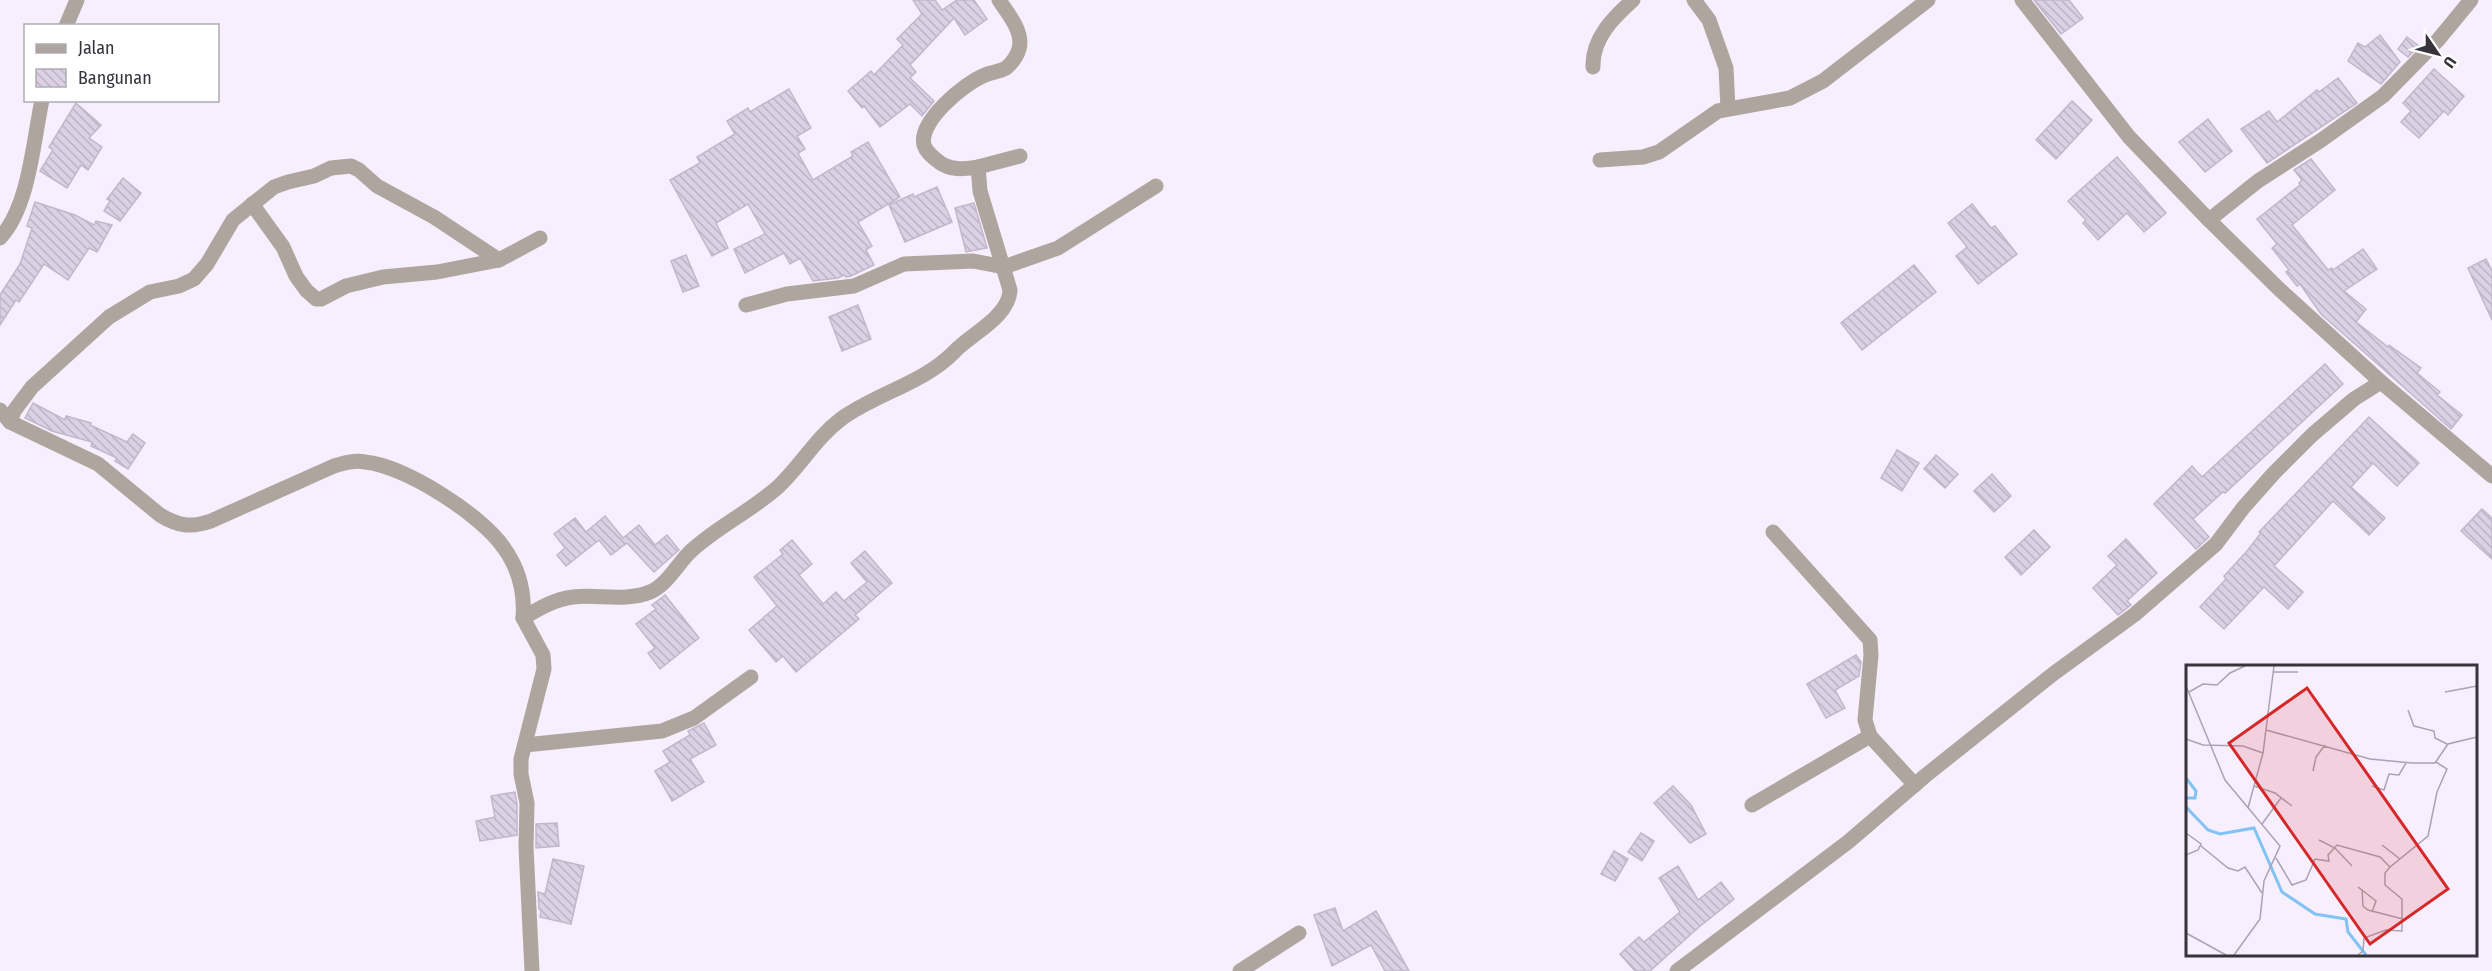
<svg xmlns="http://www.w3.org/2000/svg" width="2492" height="971" font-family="'Fira Sans Condensed',sans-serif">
  <defs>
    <pattern id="building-back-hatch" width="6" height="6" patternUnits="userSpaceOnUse" patternTransform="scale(1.5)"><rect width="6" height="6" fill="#dcd0e5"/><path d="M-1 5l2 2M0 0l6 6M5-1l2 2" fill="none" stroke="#bdb3c5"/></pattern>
  </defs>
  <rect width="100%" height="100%" fill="#f7eefe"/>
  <!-- building -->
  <g fill="url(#building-back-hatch)" stroke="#c2b7cb" stroke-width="1.5">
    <path d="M913 0H935L942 10 957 0H974L987 19 965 35 954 18 910 65 916 72 910 78 934 101 922 116 910 104 880 127 864 106 862 108 848 91 871 71 874 75 903 45 897 39 922 14Z"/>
    <path d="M2034 0H2069L2083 18 2061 34Z"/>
    <path d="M2380 35 2400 62 2381 84 2348 61 2358 43 2365 47Z"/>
    <path d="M2407 37 2419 46 2408 57 2398 49Z"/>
    <path d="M2434 69 2464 96 2448 115 2444 111 2419 138 2401 122 2411 111 2403 103Z"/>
    <path d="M2338 78 2357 103 2267 163 2241 129 2269 111 2277 122 2317 90 2319 92Z"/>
    <path d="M789 89 811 128 797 136 805 149 798 153 813 180 853 156 851 152 868 142 900 197 858 222 872 246 866 250 874 265 851 276 846 277 844 275 838 278 813 281 800 258 790 264 784 253 745 273 734 249 765 234 748 204 716 223 728 248 712 256 670 180 700 163 697 157 735 134 727 121 748 108 750 112Z"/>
    <path d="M2072 101 2092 120 2056 159 2036 140Z"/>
    <path d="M76 103 101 125 89 138 102 147 88 170 81 165 67 188 40 171 53 150 49 147Z"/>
    <path d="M2208 119 2232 151 2205 172 2179 142Z"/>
    <path d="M2117 157 2166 213 2144 232 2127 213 2098 240 2083 223 2086 220 2068 201Z"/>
    <path d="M2311 159 2335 190 2292 225 2328 270 2332 268 2333 270 2363 249 2377 269 2344 291 2366 309 2356 322 2388 347 2389 345 2421 368 2417 373 2440 392 2437 395 2462 415 2451 429 2321 314 2300 284 2297 286 2286 272 2289 270 2272 248 2277 244 2257 219 2300 185 2299 183 2302 180 2294 170Z"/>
    <path d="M123 178 141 193 120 221 104 211 110 201 107 199Z"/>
    <path d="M937 187 952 222 905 242 889 205 913 194 914 197Z"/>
    <path d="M35 202 75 215 94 225 96 221 112 225 97 252 89 248 68 280 44 264 19 302 16 300 0 325V295L20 264 32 228 27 226Z"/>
    <path d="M974 203 987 248 966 252 955 208Z"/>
    <path d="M1972 204 1991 228 1995 226 2017 254 1978 284 1956 256 1967 247 1948 223Z"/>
    <path d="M686 255 699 286 683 292 671 261Z"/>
    <path d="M2486 259 2492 271V320L2468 268Z"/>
    <path d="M1914 265 1936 292 1862 350 1841 323Z"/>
    <path d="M858 305 871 339 842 351 829 317Z"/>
    <path d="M2325 364 2343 384 2225 493 2223 492 2193 519 2209 537 2196 549 2154 504 2192 466 2202 477Z"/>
    <path d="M33 403 65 420 66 416 91 423 90 425 127 442 133 434 145 443 128 469 115 461 117 458 91 446 92 442 52 431 25 418Z"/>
    <path d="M2369 417 2419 463 2397 486 2373 463 2351 487 2385 518 2369 535 2333 501 2274 566 2303 592 2288 609 2264 587 2224 629 2200 607 2226 579 2224 576 2247 551 2261 533 2259 532Z"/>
    <path d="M1897 450 1919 463 1902 491 1881 478Z"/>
    <path d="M1936 455 1958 474 1945 488 1924 469Z"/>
    <path d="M1992 474 2011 496 1994 512 1974 491Z"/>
    <path d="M2482 509 2492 518V559L2461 531Z"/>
    <path d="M605 516 623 538 639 525 655 545 667 535 679 550 654 572 627 543 611 555 599 540 566 566 557 555 565 548 554 534 575 518 586 532Z"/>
    <path d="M2034 530 2050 547 2021 575 2005 557Z"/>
    <path d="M2126 539 2157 573 2127 601 2131 605 2118 615 2093 588 2117 565 2108 556Z"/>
    <path d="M792 540 812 564 799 575 823 604 836 592 844 601 867 582 851 563 865 551 892 583 855 615 859 619 796 672 783 656 776 662 749 630 777 606 754 577 783 554 780 550Z"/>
    <path d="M665 595 699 638 660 669 648 653 655 648 636 624 656 609 652 605Z"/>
    <path d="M1856 655 1861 662 1859 676 1835 690 1845 708 1826 718 1807 684Z"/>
    <path d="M704 723 716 745 690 759 704 782 672 801 655 771 670 762 663 751 690 735 688 731Z"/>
    <path d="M1673 786 1691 805 1706 834 1690 843 1654 803Z"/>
    <path d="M515 792 517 804V835L480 841 476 821 495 817 491 796Z"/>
    <path d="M557 823 559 846 536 848V824Z"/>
    <path d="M1641 833 1654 841 1642 861 1628 852Z"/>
    <path d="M1614 851 1628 859 1615 881 1601 874Z"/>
    <path d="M553 859 584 866 571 924 540 917 541 910 539 909 538 892 545 894Z"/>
    <path d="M1678 866 1698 900 1721 882 1734 899 1699 927 1650 971H1635L1620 954 1639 937 1644 942 1680 912 1659 878Z"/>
    <path d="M1335 908 1343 931 1376 911 1409 971H1385L1371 945 1332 966 1314 915Z"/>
  </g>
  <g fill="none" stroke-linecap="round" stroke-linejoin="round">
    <!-- street -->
    <g stroke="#ada59e" stroke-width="15">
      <path d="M1694 0 1709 20 1726 68 1728 109"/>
      <path d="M2022 0 2129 137 2209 220 2279 289 2381 382 2492 476"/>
      <path d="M66 26 77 0"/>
      <path d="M1593 67C1592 38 1614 17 1633 0"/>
      <path d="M1600 160 1643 157 1659 152 1718 111 1790 98 1823 81 1928 0"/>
      <path d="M978 167 1020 156"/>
      <path d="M252 204 283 247 296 276 306 290 316 299H321L346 286 383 277 437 272 499 260 540 238"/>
      <path d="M2209 220 2258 181 2320 141 2383 96 2438 40 2471 0"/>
      <path d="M0 238C29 207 33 143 42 100"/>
      <path d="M746 305 787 294 854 286 904 264 973 261 1004 267 1058 248 1156 186"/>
      <path d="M0 410 10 422 98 464 160 515C178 526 191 528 211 521L334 466C344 463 354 460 365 462 405 466 482 515 504 548 519 569 525 592 523 618"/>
      <path d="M10 422 14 411 32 387 109 317 150 292 179 286 194 279 207 264 233 220 274 187 288 182 314 176 331 168 351 166 359 170 377 186 434 217 499 260"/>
      <path d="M1773 532 1870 640 1871 655 1865 720 1870 736 1915 785"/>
      <path d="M525 745 662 731 694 718 751 677"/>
      <path d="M1752 805 1870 736"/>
      <path d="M532 971 526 847 527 803 521 774V759L544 669 543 655 523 618C538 609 555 599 573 597 597 594 626 602 650 592 667 585 678 563 691 551 718 526 753 510 779 486 801 465 816 438 841 419 875 394 924 383 954 352 971 334 1009 317 1010 290L980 191 978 167C964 169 951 171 939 162 933 157 926 152 924 145 918 121 965 83 985 75 992 72 999 72 1006 68 1012 63 1017 56 1019 49 1024 32 1008 14 999 0"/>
      <path d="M1240 971 1299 933"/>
      <path d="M1677 971 1848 842 1925 776 2053 674 2134 615 2216 544 2243 508 2274 473 2312 435 2354 399 2381 382"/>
    </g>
  </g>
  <!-- overview -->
  <g transform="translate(2186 665)">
    <rect width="291" height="291" fill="#f7eefe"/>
    <path fill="none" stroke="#81c3f3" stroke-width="3" d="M0 113 10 126 9 133H0M0 142 22 165 34 169 68 163 96 227 129 249 160 254 162 267 180 290"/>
    <path fill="none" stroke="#aaa3b0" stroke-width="1.5" d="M88 7H112M0 21 39 115 94 181 78 216 74 254 48 290M3 27 17 19 31 20 44 8 59 1M259 27 291 21M222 45 228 61 248 66 249 73 261 79M80 65 184 94 226 98H249L262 79 291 72M0 74 17 80 57 81 77 88M127 106 130 92 139 80M68 121 89 128 106 141M186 121 198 125 203 109 213 110 220 98M62 143 77 88 88 1M76 159 95 133M0 168 15 179 12 185 0 190M133 175 149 183 166 201M196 180 214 194M15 181 42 203 52 206 59 202 76 228M90 193 106 220 120 215 129 194 143 196 142 190 151 180 194 192 204 202 242 171 251 127 261 104 250 97M172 222 190 236 186 247M176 224 177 241 182 245 217 254M0 268 40 290M172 290 177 286 178 273 200 265 216 266V234L199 220V208L204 202"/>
    <path fill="#d62828" fill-opacity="0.15" stroke="#d62828" stroke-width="3" d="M121 23 262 224 184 279 43 78Z"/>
    <rect width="291" height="291" fill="none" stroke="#37333b" stroke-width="3"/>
  </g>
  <!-- legend -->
  <rect x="24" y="24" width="195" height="78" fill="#ffffff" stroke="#afadb1" stroke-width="1.5"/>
  <rect x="36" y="44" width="30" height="9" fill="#ada59e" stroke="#afadb1" stroke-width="1.5"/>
  <text x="78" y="54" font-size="18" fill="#37333b">Jalan</text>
  <rect x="36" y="69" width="30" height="18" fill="url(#building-back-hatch)" stroke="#afadb1" stroke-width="1.5"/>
  <text x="78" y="84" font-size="18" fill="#37333b">Bangunan</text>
  <!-- north arrow -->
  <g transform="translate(2438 54) rotate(125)" stroke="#ffffff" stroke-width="4.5" paint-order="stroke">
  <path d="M0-4.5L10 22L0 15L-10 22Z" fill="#37333b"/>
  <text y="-9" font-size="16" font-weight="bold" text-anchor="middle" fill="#37333b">U</text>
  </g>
</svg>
